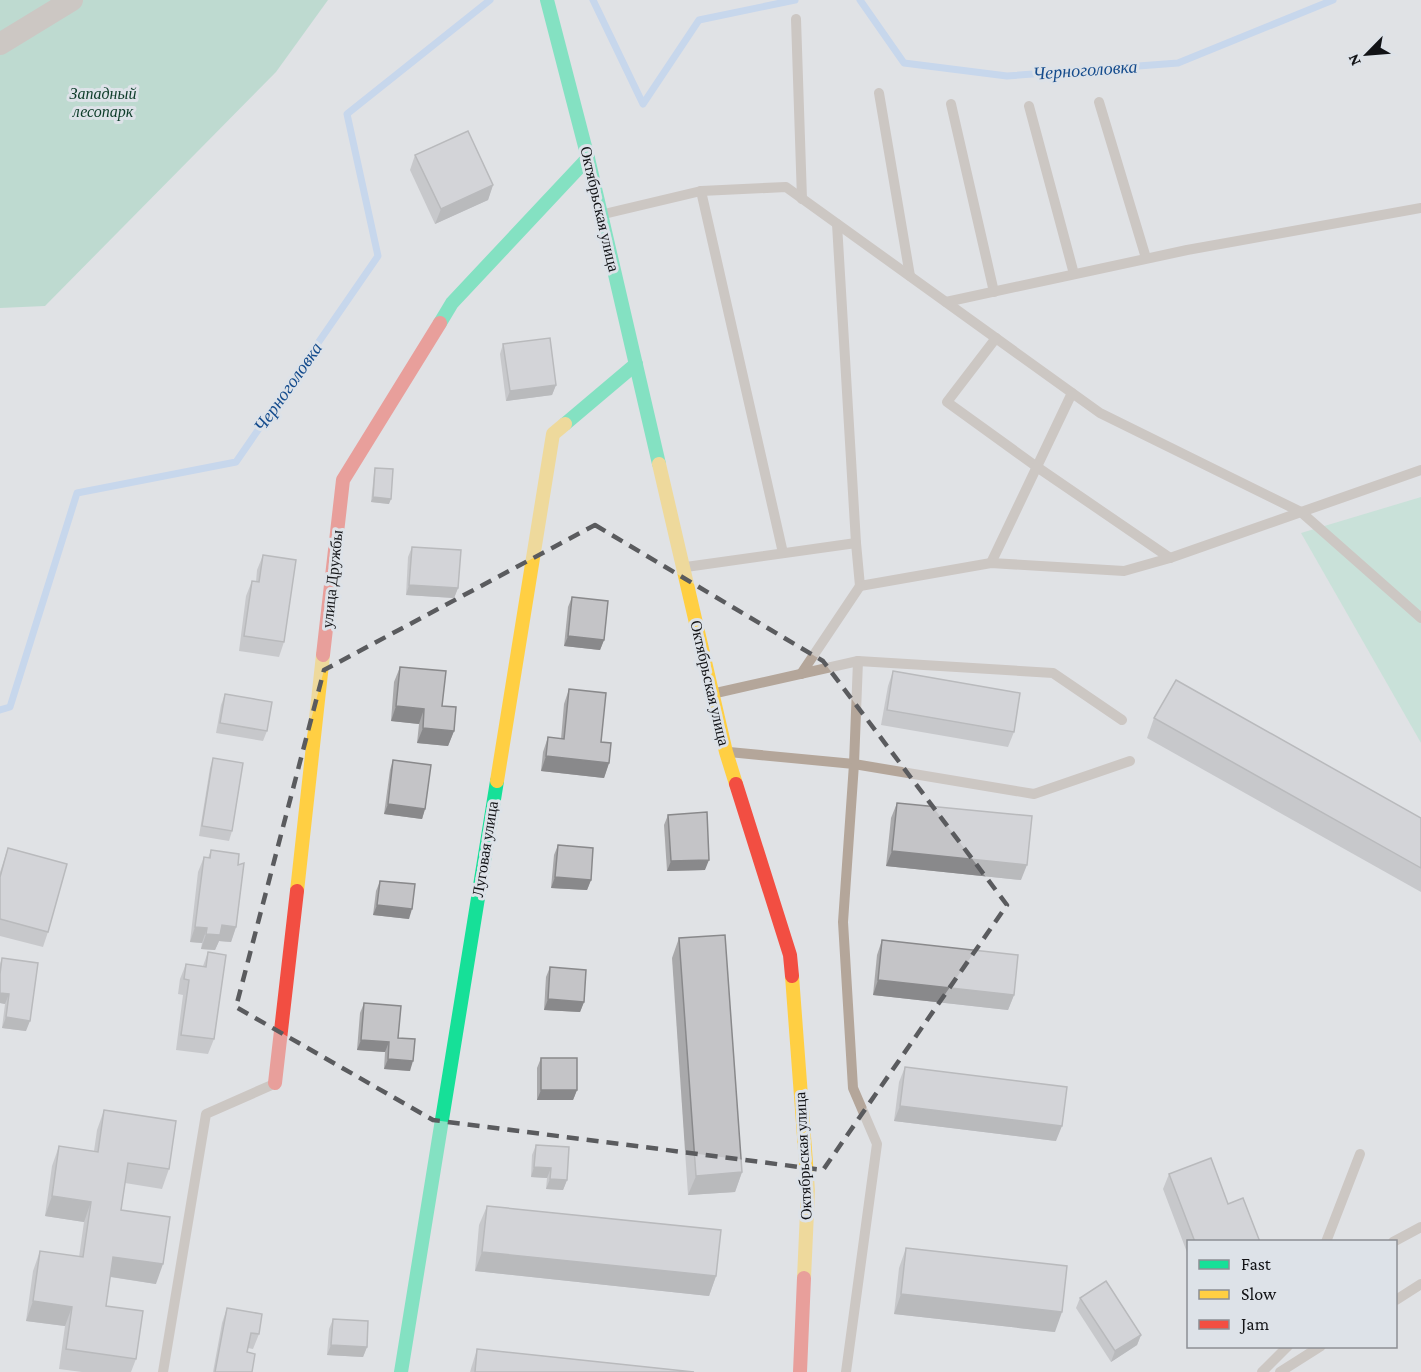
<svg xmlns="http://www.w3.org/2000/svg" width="1421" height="1372" font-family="'Crimson Pro',serif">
  <rect width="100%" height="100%" fill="#e0e2e5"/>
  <!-- green -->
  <path fill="#aee1ca" d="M1421 497V743L1301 533Z"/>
  <!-- forest -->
  <path fill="#95d1b7" d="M0 0H328L276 72 45 306 0 308Z"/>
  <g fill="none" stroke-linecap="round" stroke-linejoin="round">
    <!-- stream -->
    <g stroke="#a9c9f4" stroke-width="7">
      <path d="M593 0 643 104 699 20 795 0"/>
      <path d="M860 0 904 63 1007 76 1178 63 1333 0"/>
      <path d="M0 710 10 707 77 493 236 462 378 256 347 114 490 0"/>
    </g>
    <!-- lane -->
    <g stroke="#b4a69a" stroke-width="10">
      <path d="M796 19 802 199"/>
      <path d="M879 93 910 276"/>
      <path d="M1099 102 1146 258"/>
      <path d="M951 104 994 292"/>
      <path d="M1029 106 1074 274"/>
      <path d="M701 191 783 553"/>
      <path d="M604 214 701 191 786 187 1100 413 1301 512 1421 618"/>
      <path d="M837 224 856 543"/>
      <path d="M946 302 1187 250 1421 208"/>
      <path d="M996 338 947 402 1037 467 1170 558"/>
      <path d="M991 563 1072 393"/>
      <path d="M686 567 856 543 860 586 991 563 1124 571 1170 558 1421 470"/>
      <path d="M801 674 860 586"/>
      <path d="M716 693 858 661 1053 673 1122 720"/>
      <path d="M729 752 854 764 1034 794 1130 761"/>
      <path d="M1326 1242 1360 1154"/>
      <path d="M1393 1242 1421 1227"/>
      <path d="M1396 1300 1421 1284"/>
      <path d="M163 1372 206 1114 274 1084"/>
      <path d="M846 1372 877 1144 853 1088 843 922 854 764 858 661"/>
      <path d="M1262 1372 1288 1346"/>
      <path d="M1280 1372 1321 1346"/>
    </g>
    <!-- street -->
    <path stroke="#b4a69a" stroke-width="22" d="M0 44 72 0"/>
    <!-- fast -->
    <g stroke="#16e098" stroke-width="14">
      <path d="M547 0 588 158 659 464"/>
      <path d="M440 323 452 303 588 158"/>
      <path d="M565 424 636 364"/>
      <path d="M401 1372 497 781"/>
    </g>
    <!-- slow -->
    <g stroke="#ffcf43" stroke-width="14">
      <path d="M659 464 726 752 736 784"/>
      <path d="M497 781 553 434 565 424"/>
      <path d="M297 891 323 655"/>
      <path d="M792 976 808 1190 804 1278"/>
    </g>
    <!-- jam -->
    <g stroke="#f24e42" stroke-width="14">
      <path d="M323 655 343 480 440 323"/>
      <path d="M736 784 790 955 792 976"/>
      <path d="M275 1083 297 891"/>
      <path d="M800 1372 804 1278"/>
    </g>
  </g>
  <!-- wall -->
  <g fill="#a9a9ab">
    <path d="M415 155 493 185 488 200 435 224 410 170Z"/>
    <path d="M503 344 556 385 552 395 506 401 500 354Z"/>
    <path d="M375 468 389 504 371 502 374 473Z"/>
    <path d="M412 547 458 588 454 598 406 595 408 557Z"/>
    <path d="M263 555 284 642 279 657 239 651 246 596 252 581 256 582 257 570Z"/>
    <path d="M572 597 604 640 600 650 564 646 568 607Z"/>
    <path d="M400 667 442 706 454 731 448 746 417 743 419 724 391 721 394 682Z"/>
    <path d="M893 671 1014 732 1008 747 881 725 888 686Z"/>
    <path d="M569 689 601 742 609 763 604 778 541 771 543 752 548 737 561 739 564 704Z"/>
    <path d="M225 694 267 731 263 741 216 733 221 705Z"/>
    <path d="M1154 718 1421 818V892L1147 738Z"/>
    <path d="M213 758 232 831 229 841 199 836 210 768Z"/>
    <path d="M393 760 425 809 422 819 384 814 390 770Z"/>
    <path d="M897 803 1021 880 886 866 891 818Z"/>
    <path d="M668 815 705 870 667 871 664 825Z"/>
    <path d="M558 845 591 880 587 890 551 888 554 855Z"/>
    <path d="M8 848 48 932 43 947 0 936V872Z"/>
    <path d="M211 850 238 865 236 927 231 942 219 941 215 950 201 949 202 943 190 942 198 872 204 857 208 858Z"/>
    <path d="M380 881 409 919 373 915 376 891Z"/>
    <path d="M679 938 742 1172 735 1192 688 1195 672 958Z"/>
    <path d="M882 940 1014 995 1008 1010 873 995 877 955Z"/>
    <path d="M208 952 214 1039 208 1054 176 1050 183 995 178 994 180 979 186 964 203 966Z"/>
    <path d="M2 958 26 1031 2 1028 5 1004 0 1003V964Z"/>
    <path d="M550 967 584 1002 580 1012 544 1010 546 977Z"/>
    <path d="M364 1003 398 1038 410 1071 384 1069 385 1052 357 1050 360 1013Z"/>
    <path d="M541 1058 577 1090 573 1100H537V1068Z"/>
    <path d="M905 1067 1056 1141 894 1121 899 1082Z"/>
    <path d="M104 1110 169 1169 162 1189 125 1183 121 1210 156 1284 110 1277 106 1306 136 1359 131 1372H82L59 1369 65 1326 26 1321 33 1271 40 1251 79 1257 84 1222 45 1216 52 1166 59 1146 94 1151 97 1130Z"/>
    <path d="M536 1145 567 1180 563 1190 546 1189 547 1178 531 1177 532 1155Z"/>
    <path d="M1169 1174 1228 1204 1260 1242H1188V1255L1163 1189Z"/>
    <path d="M487 1206 716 1276 709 1296 475 1271 479 1225Z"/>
    <path d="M906 1248 1055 1332 894 1314 899 1268Z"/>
    <path d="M1080 1298 1141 1335 1137 1345 1111 1362 1076 1308Z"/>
    <path d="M227 1308 259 1334 253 1349 248 1348 247 1352 252 1372H213L222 1323Z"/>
    <path d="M333 1319 367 1347 363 1357 327 1355 329 1329Z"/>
    <path d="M477 1349 694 1372H470Z"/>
  </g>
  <!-- shaded-wall -->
  <g fill="#89898b">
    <path d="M493 185 488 200 435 224 441 209Z"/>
    <path d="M556 385 552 395 506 401 510 391Z"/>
    <path d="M373 497 391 499 389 504 371 502Z"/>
    <path d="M409 585 458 588 454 598 406 595Z"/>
    <path d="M568 636 604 640 600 650 564 646Z"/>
    <path d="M396 706 424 709 419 724 391 721Z"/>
    <path d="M423 728 454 731 448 746 417 743Z"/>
    <path d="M546 756 609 763 604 778 541 771Z"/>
    <path d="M388 804 425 809 422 819 384 814Z"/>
    <path d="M892 851 1027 865 1021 880 886 866Z"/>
    <path d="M709 860 705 870 667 871 671 861Z"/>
    <path d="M555 877 591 880 587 890 551 888Z"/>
    <path d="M377 905 412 909 409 919 373 915Z"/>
    <path d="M222 925 236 927 231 942 219 941 215 950 201 949 206 934Z"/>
    <path d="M195 927 207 928 202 943 190 942Z"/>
    <path d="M878 980 1014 995 1008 1010 873 995Z"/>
    <path d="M0 993 9 994 5 1004 0 1003Z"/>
    <path d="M548 999 584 1002 580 1012 544 1010Z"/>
    <path d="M6 1017 30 1021 26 1031 2 1028Z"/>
    <path d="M361 1040 389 1042 385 1052 357 1050Z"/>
    <path d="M388 1059 413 1061 410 1071 384 1069Z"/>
    <path d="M541 1090H577L573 1100H537Z"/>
    <path d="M900 1106 1062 1126 1056 1141 894 1121Z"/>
    <path d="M534 1167 551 1168 547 1178 531 1177Z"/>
    <path d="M742 1172 735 1192 688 1195 696 1176Z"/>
    <path d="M550 1179 567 1180 563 1190 546 1189Z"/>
    <path d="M52 1196 91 1202 84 1222 45 1216Z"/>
    <path d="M482 1252 716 1276 709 1296 475 1271Z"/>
    <path d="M113 1257 163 1264 156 1284 106 1276Z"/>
    <path d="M901 1294 1062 1312 1055 1332 894 1314Z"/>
    <path d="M33 1301 72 1307 65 1326 26 1321Z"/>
    <path d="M1141 1335 1137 1345 1111 1362 1115 1351Z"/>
    <path d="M331 1345 367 1347 363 1357 327 1355Z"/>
  </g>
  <!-- building -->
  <g fill="#c4c4c7" stroke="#89898b" stroke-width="1.5">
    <path d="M468 131 493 185 441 209 415 155Z"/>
    <path d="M550 338 556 385 510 391 503 344Z"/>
    <path d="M375 468 393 469 391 499 373 497Z"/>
    <path d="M412 547 461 550 458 588 409 585Z"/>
    <path d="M263 555 296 560 284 642 244 636 252 581 259 582Z"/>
    <path d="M572 597 608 601 604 640 568 636Z"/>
    <path d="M400 667 446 671 442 706 456 707 454 731 423 728 424 709 396 706Z"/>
    <path d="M893 671 1020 693 1014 732 887 710Z"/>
    <path d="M1176 680 1421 818V868L1154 718Z"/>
    <path d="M569 689 606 693 601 742 611 743 609 763 546 756 548 737 564 739Z"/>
    <path d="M225 694 272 702 267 731 220 723Z"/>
    <path d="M213 758 243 763 232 831 202 826Z"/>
    <path d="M393 760 431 765 425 809 388 804Z"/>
    <path d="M897 803 1032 816 1027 865 892 851Z"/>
    <path d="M707 812 709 860 671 861 668 815Z"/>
    <path d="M558 845 593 848 591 880 555 877Z"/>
    <path d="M8 848 67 864 48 932 0 919V877Z"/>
    <path d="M211 850 239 854 238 865 244 863 236 927 222 925 220 935 206 934 207 928 195 927 204 857 210 858Z"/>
    <path d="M380 881 415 884 412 909 377 905Z"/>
    <path d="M725 935 742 1172 696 1176 679 938Z"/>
    <path d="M882 940 1018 955 1014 995 878 980Z"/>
    <path d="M208 952 226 955 214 1039 181 1035 189 980 184 979 186 964 206 967Z"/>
    <path d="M2 958 38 963 30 1021 6 1017 9 994 0 993V974Z"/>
    <path d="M550 967 586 970 584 1002 548 999Z"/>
    <path d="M364 1003 401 1006 398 1038 415 1039 413 1061 388 1059 389 1042 361 1040Z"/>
    <rect x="541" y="1058" width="36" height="32"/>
    <path d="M905 1067 1067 1087 1062 1126 900 1106Z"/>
    <path d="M104 1110 176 1121 169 1169 128 1163 121 1210 170 1217 163 1264 113 1257 106 1306 143 1311 136 1359 66 1349 72 1307 33 1301 40 1251 83 1257 91 1202 52 1196 59 1146 98 1152Z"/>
    <path d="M536 1145 569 1147 567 1180 550 1179 551 1168 534 1167Z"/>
    <path d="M1211 1158 1228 1204 1243 1198 1260 1242H1195L1169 1174Z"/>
    <path d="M487 1206 721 1230 716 1276 482 1252Z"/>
    <path d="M906 1248 1067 1266 1062 1312 901 1294Z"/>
    <path d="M1106 1281 1141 1335 1115 1351 1080 1298Z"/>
    <path d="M227 1308 262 1314 259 1334 251 1333 247 1352 255 1354 252 1372H215Z"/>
    <path d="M333 1319 368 1321 367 1347 331 1345Z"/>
    <path d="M477 1349 694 1372H475Z"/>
  </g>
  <!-- marked area -->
  <path d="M0 0H1421V1372H0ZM595 525 823 661 1007 905 823 1170 433 1120 236 1007 324 670Z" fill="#e0e2e5" fill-opacity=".55" fill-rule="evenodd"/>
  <path fill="none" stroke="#5a5b5e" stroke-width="4.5" stroke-dasharray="12 8" stroke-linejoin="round" d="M595 525 823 661 1007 905 823 1170 433 1120 236 1007 324 670Z"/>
  <g text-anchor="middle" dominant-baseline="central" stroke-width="6" stroke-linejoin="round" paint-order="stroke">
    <!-- park labels -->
    <g font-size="16" font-style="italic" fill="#0c3b28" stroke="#dde2e8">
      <text x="103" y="93">Западный<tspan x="103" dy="18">лесопарк</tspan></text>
    </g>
    <!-- street labels -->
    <g font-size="16" fill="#121316" stroke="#dde2e8">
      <text transform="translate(600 209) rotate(77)">Октябрьская улица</text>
      <text transform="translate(332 579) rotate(-84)">улица Дружбы</text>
      <text transform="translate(710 683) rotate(77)">Октябрьская улица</text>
      <text transform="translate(485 849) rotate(-81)">Луговая улица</text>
      <text transform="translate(803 1156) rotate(-93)">Октябрьская улица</text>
    </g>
    <!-- water labels -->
    <g font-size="18" font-style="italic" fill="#144b8c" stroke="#dde2e8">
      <text transform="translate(1085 70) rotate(-4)">Черноголовка</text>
      <text transform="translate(288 387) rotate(-55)">Черноголовка</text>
    </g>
  </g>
  <!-- legend -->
  <rect x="1187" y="1240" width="210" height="108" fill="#dde2e8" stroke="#8c8f94" stroke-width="1.5"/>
  <rect x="1199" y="1260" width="30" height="9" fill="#16e098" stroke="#8c8f94" stroke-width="1.5"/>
  <text x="1241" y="1270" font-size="18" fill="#121316">Fast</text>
  <rect x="1199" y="1290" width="30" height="9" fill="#ffcf43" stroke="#8c8f94" stroke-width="1.5"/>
  <text x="1241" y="1300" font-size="18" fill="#121316">Slow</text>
  <rect x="1199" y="1320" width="30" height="9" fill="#f24e42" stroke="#8c8f94" stroke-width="1.5"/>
  <text x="1241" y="1330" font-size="18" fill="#121316">Jam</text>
  <!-- north arrow -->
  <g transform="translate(1367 54) rotate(245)" stroke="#dde2e8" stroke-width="4.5" paint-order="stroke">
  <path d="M0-4.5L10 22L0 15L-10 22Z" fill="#121316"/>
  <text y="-9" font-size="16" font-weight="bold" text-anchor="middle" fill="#121316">N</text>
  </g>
</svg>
